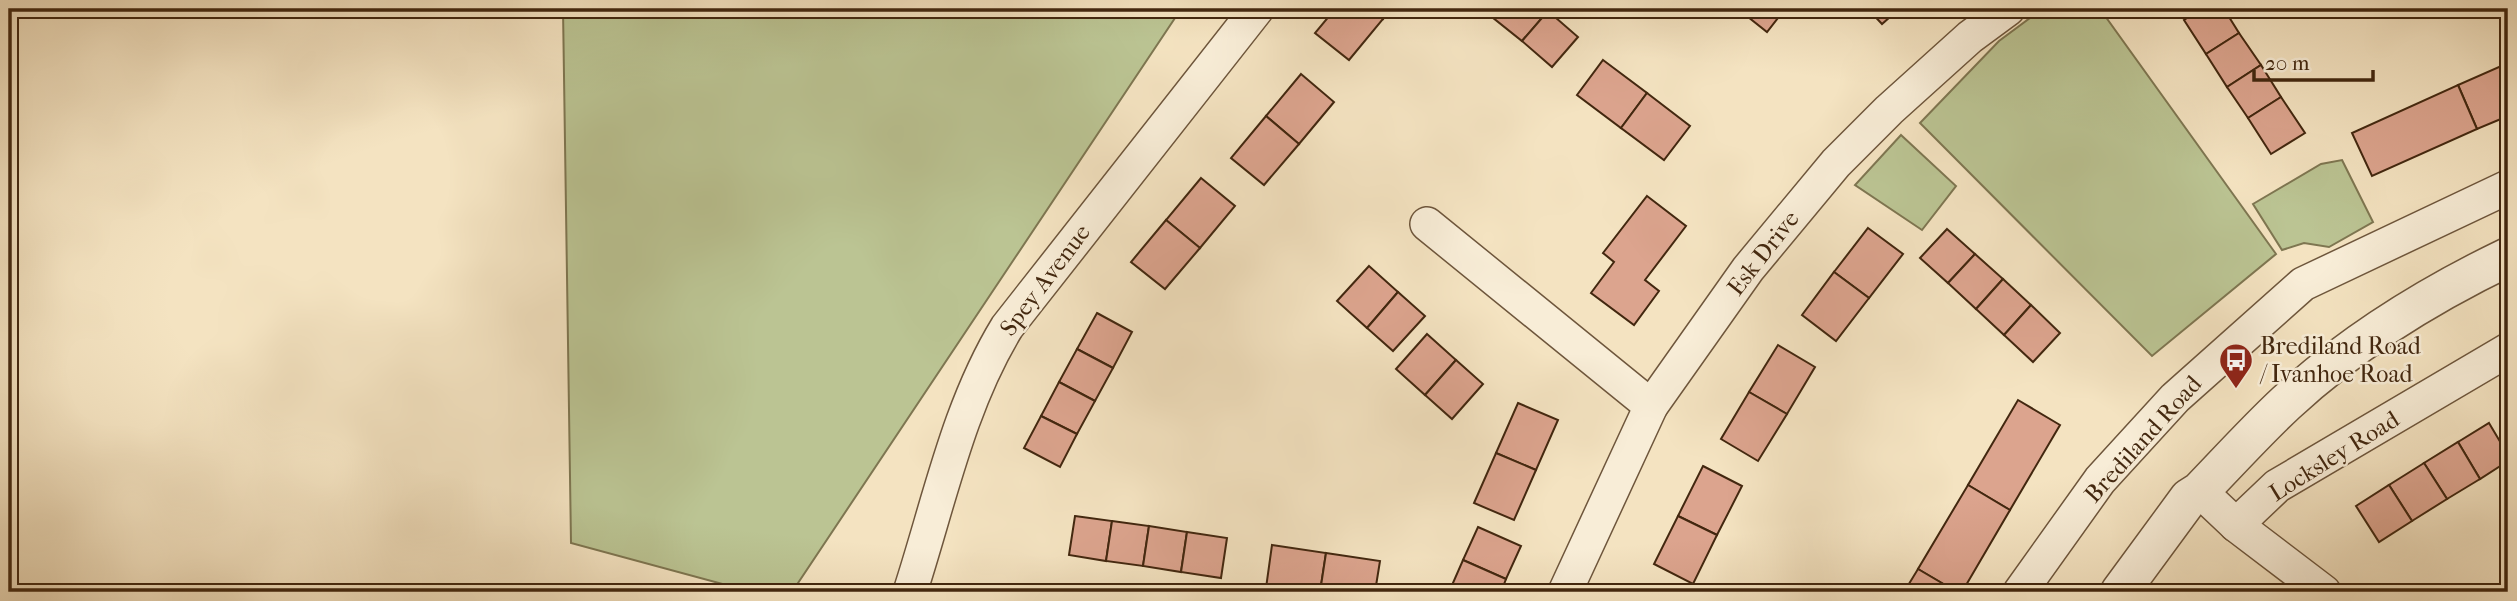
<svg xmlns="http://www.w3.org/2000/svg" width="2517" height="601" font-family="'IM FELL French Canon',serif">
  <rect width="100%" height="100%" fill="#f4e3c1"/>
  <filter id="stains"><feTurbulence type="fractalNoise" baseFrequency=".00286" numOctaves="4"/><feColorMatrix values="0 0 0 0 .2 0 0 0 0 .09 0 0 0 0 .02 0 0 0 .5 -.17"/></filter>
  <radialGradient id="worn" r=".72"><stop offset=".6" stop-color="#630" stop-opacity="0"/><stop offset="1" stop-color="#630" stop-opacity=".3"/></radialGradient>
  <!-- green -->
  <g fill="#bbc493" stroke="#7e7651" stroke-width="2">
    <path d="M563 9H1181L792 592H752L571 543Z"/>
    <path d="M2042 9H2100L2276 254 2152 356 1920 123 1999 41Z"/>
    <path d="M1901 135 1956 186 1922 230 1855 185Z"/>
    <path d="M2342 160 2373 222 2329 247 2304 243 2282 250 2253 204 2321 164Z"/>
  </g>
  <!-- building -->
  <g fill="#dca48e" stroke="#42270f" stroke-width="2">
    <path d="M1335 9H1371L1383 19 1349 60 1315 33Z"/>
    <path d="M1371 9H1392L1383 19Z"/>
    <path d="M1499 9H1545L1548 11 1522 41 1492 17Z"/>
    <path d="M1738 9H1785L1767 32Z"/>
    <path d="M1868 9H1899L1882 24Z"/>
    <path d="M2201 9H2224L2239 33 2206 54 2184 20Z"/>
    <path d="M1548 11 1578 37 1552 67 1522 41Z"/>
    <path d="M2239 33 2261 65 2227 87 2206 54Z"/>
    <path d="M1603 60 1647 93 1621 128 1577 95Z"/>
    <path d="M2508 63V116L2477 129 2458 85Z"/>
    <path d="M2261 65 2281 97 2248 118 2227 87Z"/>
    <path d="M1301 74 1334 102 1299 144 1266 116Z"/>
    <path d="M2458 85 2477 129 2372 176 2352 133Z"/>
    <path d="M1647 93 1690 126 1664 160 1621 128Z"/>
    <path d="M2281 97 2305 133 2271 154 2248 118Z"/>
    <path d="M1266 116 1299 144 1264 185 1231 158Z"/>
    <path d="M1201 178 1235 206 1200 248 1166 220Z"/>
    <path d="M1647 196 1686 226 1645 280 1659 291 1634 325 1591 293 1614 262 1603 253Z"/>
    <path d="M1166 220 1200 248 1165 289 1131 262Z"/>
    <path d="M1868 228 1903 254 1869 298 1834 272Z"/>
    <path d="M1947 229 1975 254 1948 283 1920 258Z"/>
    <path d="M1975 254 2003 279 1976 309 1948 283Z"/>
    <path d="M1369 266 1398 292 1367 328 1337 301Z"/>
    <path d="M1834 272 1869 298 1836 341 1802 315Z"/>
    <path d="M2003 279 2031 305 2004 335 1976 309Z"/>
    <path d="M1398 292 1425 316 1393 351 1367 328Z"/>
    <path d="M2031 305 2060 333 2033 362 2004 335Z"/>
    <path d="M1097 313 1132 332 1113 368 1077 349Z"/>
    <path d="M1427 334 1456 360 1425 395 1396 369Z"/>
    <path d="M1778 345 1815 367 1787 414 1749 392Z"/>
    <path d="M1077 349 1113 368 1095 401 1059 382Z"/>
    <path d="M1456 360 1483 384 1452 419 1425 395Z"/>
    <path d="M1059 382 1095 401 1077 434 1041 416Z"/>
    <path d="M1749 392 1787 414 1758 461 1721 439Z"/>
    <path d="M2018 400 2060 425 2010 510 1968 485Z"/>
    <path d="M1518 403 1558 420 1536 470 1496 453Z"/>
    <path d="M1041 416 1077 434 1060 467 1024 448Z"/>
    <path d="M2489 423 2508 455V461L2480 479 2458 442Z"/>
    <path d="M2458 442 2480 479 2447 499 2424 463Z"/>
    <path d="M1496 453 1536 470 1514 520 1474 503Z"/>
    <path d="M2424 463 2447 499 2412 521 2389 485Z"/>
    <path d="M1703 466 1742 486 1717 535 1678 516Z"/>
    <path d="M1968 485 2010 510 1962 592H1957L1918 569Z"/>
    <path d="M2389 485 2412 521 2379 542 2356 506Z"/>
    <path d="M1075 516 1112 521 1106 561 1069 555Z"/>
    <path d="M1678 516 1717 535 1693 584 1654 564Z"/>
    <path d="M1112 521 1149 526 1143 566 1106 561Z"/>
    <path d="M1149 526 1187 532 1181 572 1143 566Z"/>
    <path d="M1478 527 1521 546 1506 579 1463 560Z"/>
    <path d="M1187 532 1227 538 1221 578 1181 572Z"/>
    <path d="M1272 545 1326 553 1320 592 1266 588Z"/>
    <path d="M1326 553 1380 561 1375 592H1320Z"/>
    <path d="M1463 560 1506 579 1501 592H1449Z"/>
    <path d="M1918 569 1957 592H1904Z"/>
  </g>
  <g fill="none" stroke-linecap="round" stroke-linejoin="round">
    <!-- minor casing -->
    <g stroke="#6e563c" stroke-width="36">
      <g id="minor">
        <path d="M1427 224 1651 406"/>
        <path d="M2200 491 2236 525 2324 592"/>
        <path d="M2236 525 2277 486 2508 350"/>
        <path d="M910 592C939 503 958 407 1007 327L1257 9"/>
        <path d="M1565 592 1651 406 1748 269 1836 163 1889 110 1970 37 2008 9"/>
        <path d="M2020 592 2100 480 2175 398 2303 284 2508 187"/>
      </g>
    </g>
    <!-- tertiary casing -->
    <g stroke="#6e563c" stroke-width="41">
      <path id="tertiary" d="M2120 592 2189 498 2200 491C2228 462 2256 431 2286 403 2351 343 2429 295 2508 257"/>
    </g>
    <!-- minor -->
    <use href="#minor" stroke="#f8edd7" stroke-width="33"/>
    <!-- tertiary -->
    <use href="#tertiary" stroke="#f8edd7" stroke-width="38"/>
  </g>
  <!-- icons -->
  <defs>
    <g id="bus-pin" transform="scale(1.75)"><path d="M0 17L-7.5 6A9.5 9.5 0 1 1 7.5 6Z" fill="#8f2418" stroke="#f8edd7"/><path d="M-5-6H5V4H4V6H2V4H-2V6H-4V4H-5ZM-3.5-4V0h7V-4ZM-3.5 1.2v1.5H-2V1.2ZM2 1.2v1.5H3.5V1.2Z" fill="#fff"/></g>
  </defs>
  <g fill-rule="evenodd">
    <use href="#bus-pin" x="2236" y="360"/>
  </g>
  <g text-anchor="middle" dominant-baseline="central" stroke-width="5" stroke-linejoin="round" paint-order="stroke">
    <!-- street labels -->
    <g font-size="24" fill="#42270f" stroke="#f8edd7">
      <text transform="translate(1763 253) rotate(-52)">Esk Drive</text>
      <text transform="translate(1045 280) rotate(-53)">Spey Avenue</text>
      <text transform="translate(2143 439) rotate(-48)">Brediland Road</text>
      <text transform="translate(2334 456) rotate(-32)">Locksley Road</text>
    </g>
    <!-- poi labels -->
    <g font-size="24" fill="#42270f" stroke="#f8edd7" text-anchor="start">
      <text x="2260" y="346">Brediland Road<tspan x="2260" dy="28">/ Ivanhoe Road</tspan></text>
    </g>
  </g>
  <!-- margin -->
  <rect width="2517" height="601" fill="none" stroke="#f4e3c1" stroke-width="35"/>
  <rect x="10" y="10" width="2496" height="580" fill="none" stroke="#42270f" stroke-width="3.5"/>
  <rect x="18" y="18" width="2482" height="566" fill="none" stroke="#42270f" stroke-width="2"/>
  <!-- scale -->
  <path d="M2254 70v10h119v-10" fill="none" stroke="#42270f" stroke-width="3.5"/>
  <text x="2265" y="70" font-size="21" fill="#42270f" stroke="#f8edd7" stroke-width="5" paint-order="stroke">20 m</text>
  <rect width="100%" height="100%" filter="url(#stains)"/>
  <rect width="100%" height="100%" fill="url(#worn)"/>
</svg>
